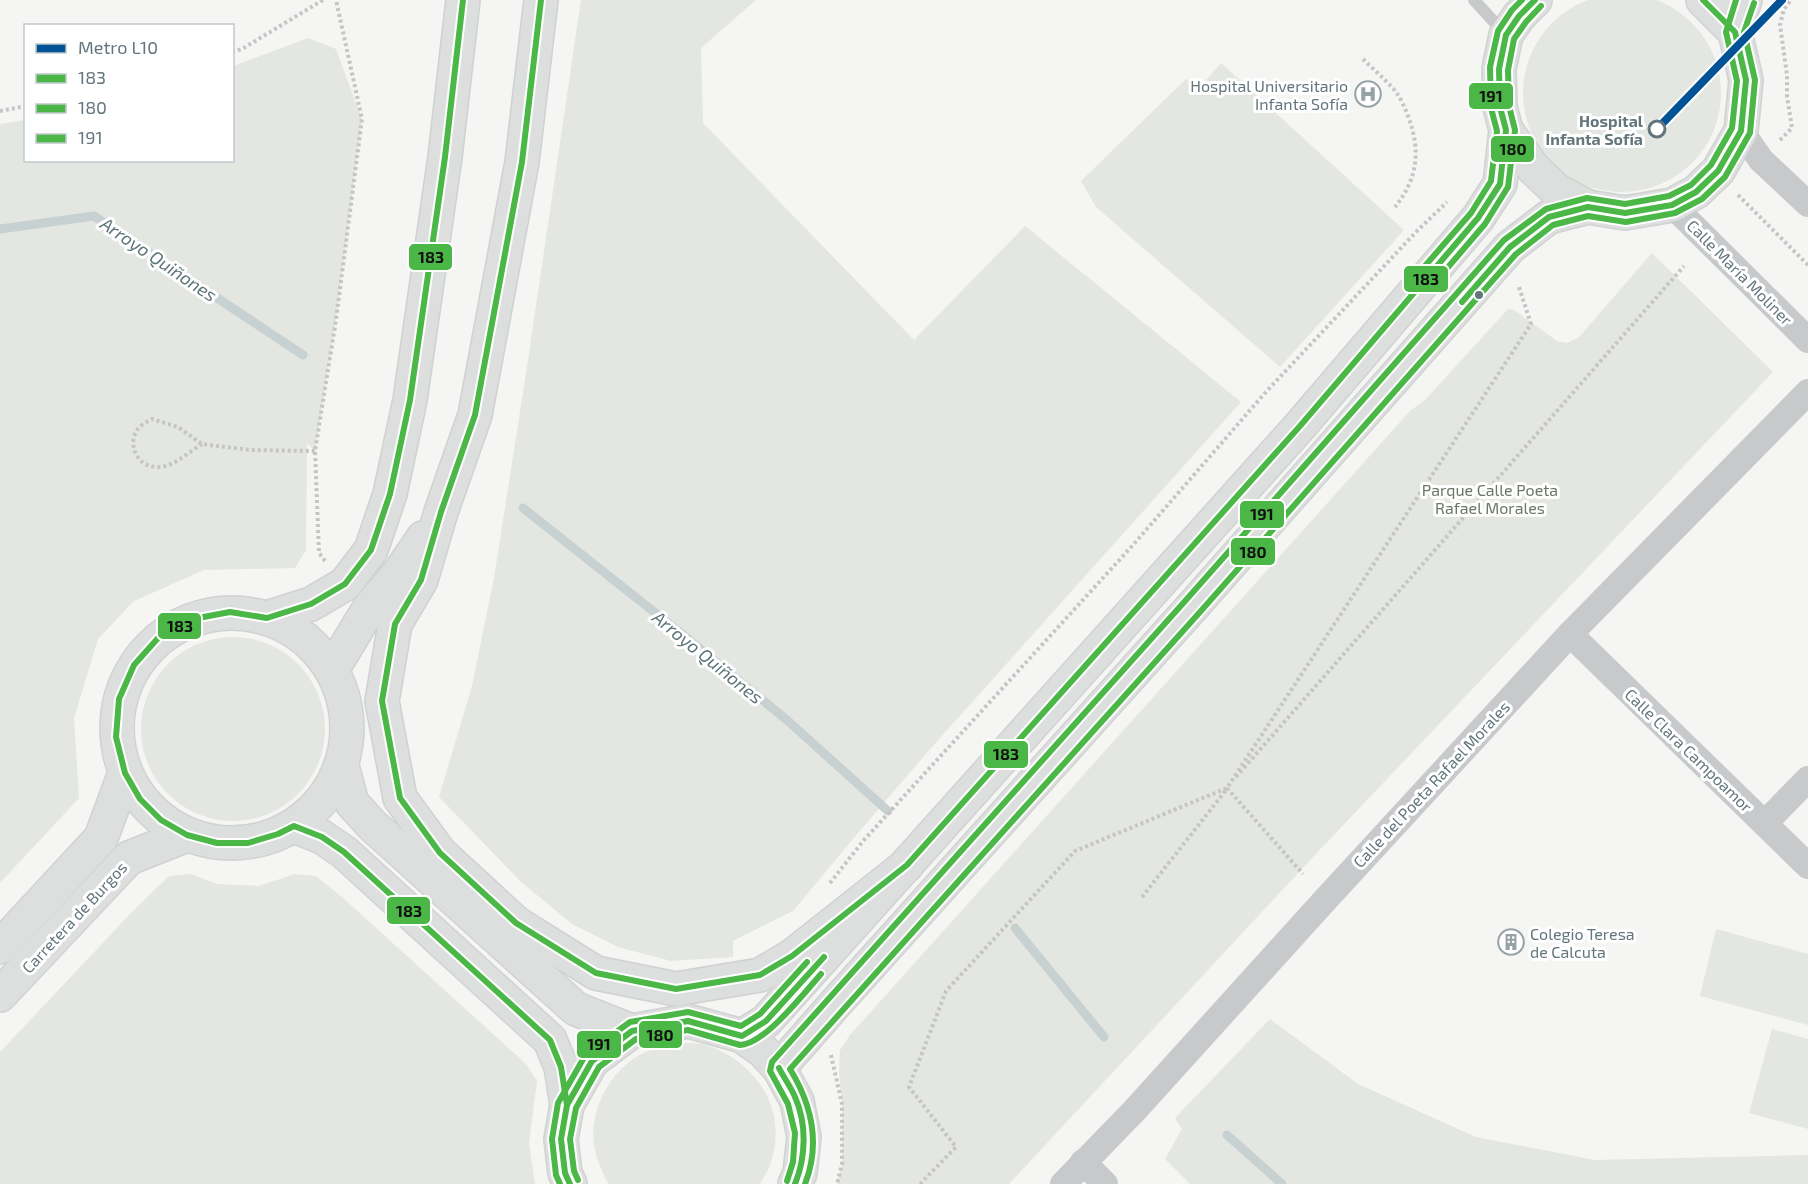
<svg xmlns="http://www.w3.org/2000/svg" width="1808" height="1184" font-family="'Exo 2',sans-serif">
  <rect width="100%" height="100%" fill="#f5f5f4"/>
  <!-- green -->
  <g fill="#e4e6e1">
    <circle cx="1622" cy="93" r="99"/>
    <path d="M581 0H756L701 48 703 123 914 340 1025 226 1241 402 931 748 852 840 793 911 733 941V957L671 961 618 947 572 924 521 882 439 797 472 686 494 578 527 367Z"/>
    <path d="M308 38 336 49 362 119 336 320 315 451 307 443 306 550 295 568 204 570 134 601 98 639 74 718 79 798 0 883V124L25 120 26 160H232L233 66Z"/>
    <path d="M1221 63 1404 230 1280 367 1096 207 1081 181 1186 79 1200 87Z"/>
    <path d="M1652 253 1773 372 1313 857 1009 1184H837L842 1164V1104L839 1072 840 1050 850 1035 1410 411 1425 400 1508 309 1514 310 1557 341 1567 343 1579 337Z"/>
    <circle cx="233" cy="729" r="92"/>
    <path d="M191 874 217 884 259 886 295 874 316 876 342 897 526 1064 537 1081 529 1143 535 1184H0V1052L133 911 169 876Z"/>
    <path d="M1716 929 1808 954V1025L1700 996Z"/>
    <path d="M1270 1019 1358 1084 1476 1137 1595 1160 1808 1155V1184H1190L1165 1159 1182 1129 1175 1118Z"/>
    <path d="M1772 1029 1808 1039V1129L1749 1113Z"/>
    <path d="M673 1043C683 1044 696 1042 705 1045 755 1060 787 1108 772 1159 770 1168 764 1176 760 1184H609L606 1180C603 1172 598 1163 596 1154 585 1115 610 1067 646 1052 655 1048 664 1046 673 1043Z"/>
  </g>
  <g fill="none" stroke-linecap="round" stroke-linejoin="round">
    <!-- stream -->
    <g stroke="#c7d1d2" stroke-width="9">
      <path d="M0 229 94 216 303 355"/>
      <path d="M523 508 687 638 788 721 888 811"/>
      <path d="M1015 928 1104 1037"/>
      <path d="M1227 1135 1282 1184"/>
    </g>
    <!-- primary casing -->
    <g stroke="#d1d2d2" stroke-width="36">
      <g id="primary">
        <path d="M1535 0 1519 16 1506 35 1499 69 1500 107 1506 130 1533 168 1556 190 1588 207 1625 213 1672 205 1696 192 1718 171 1741 131 1746 80 1735 32 1703 0"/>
        <path d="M1735 32 1745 0"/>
        <circle cx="232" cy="728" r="115"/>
        <path d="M342 766 352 803 372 825 576 1009 632 1031"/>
        <path d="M294 826 322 837 344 852 550 1040 561 1067 567 1105"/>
        <path d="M0 947 101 838 125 773"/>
        <path d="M0 995 129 858 187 835"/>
        <path d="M742 1036 766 1021 1300 426 1478 218 1500 184 1506 130"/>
        <path d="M779 1068 835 1004 1193 606 1510 247 1549 217 1588 207"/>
        <path d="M570 1184 565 1173 561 1139 567 1105 592 1061 632 1031 688 1021 742 1036 762 1050 779 1068 797 1101 804 1137 800 1173 795 1184"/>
      </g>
    </g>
    <!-- motorway casing -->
    <g stroke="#d0d1d1" stroke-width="36">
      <g id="motorway">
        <path d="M541 0 522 162 475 415 441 512 421 580 395 624 382 701 400 798 440 853 516 923 596 973 676 989 760 975 792 956 907 865"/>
        <path d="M267 618 311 604 345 584 371 550 390 494 410 400 445 157 463 0"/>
        <path d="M332 670 370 607 400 572 423 538"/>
      </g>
    </g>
    <!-- path -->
    <g stroke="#c5c5c6" stroke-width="4" stroke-dasharray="3 3" stroke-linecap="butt">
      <path d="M232 52 242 49 323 0"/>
      <path d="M1363 59C1374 70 1386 80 1396 92 1401 99 1405 108 1408 116 1421 151 1418 178 1395 207"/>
      <path d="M0 111 26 106"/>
      <path d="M1780 140 1792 128 1787 96V75L1780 25 1784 9 1791 0"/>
      <path d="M1738 195 1808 265"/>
      <path d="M202 444C189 452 172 468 157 467 138 467 127 446 137 430 140 425 147 422 152 419L178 427 202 444 250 450 315 451"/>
      <path d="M325 561 319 553 315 451 336 320 362 119 336 0"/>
      <path d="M1236 777 1684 266"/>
      <path d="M1227 788 1303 874"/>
      <path d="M830 883 864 840 1133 545 1265 393 1416 232 1447 202"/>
      <path d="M1142 897 1226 790"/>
      <path d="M831 1055 842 1104V1164L837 1184"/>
      <path d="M920 1184 956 1147 909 1087 946 991 1075 851 1227 788 1531 324 1519 287"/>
    </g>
    <!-- service -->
    <path stroke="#c7c9ca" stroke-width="12" d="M1474 0 1506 35"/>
    <!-- minor -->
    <g stroke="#c7c9ca" stroke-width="26">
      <path d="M1741 131 1761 160 1808 204"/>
      <path d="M1672 205 1808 340"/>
      <path d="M1570 634 1808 866"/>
      <path d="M1765 823 1808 779"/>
      <path d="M1083 1162 1105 1184"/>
      <path d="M1063 1184 1134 1111 1326 899 1570 634 1808 392"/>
    </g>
    <!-- primary -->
    <use href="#primary" stroke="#dddede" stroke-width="33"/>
    <!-- motorway -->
    <use href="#motorway" stroke="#dddede" stroke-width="33"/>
    <!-- bus-1 casing -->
    <g stroke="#fff" stroke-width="10">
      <g id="bus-1">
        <path d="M463 0 445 157 410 400 390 494 371 550 345 584 311 604 267 618 230 612 193 619 159 637 134 665 119 699 116 737 125 773 140 799 161 820 187 835 217 843H248L278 834 294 826 322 837 344 852 550 1040 561 1067 567 1105"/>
        <path d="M541 0 522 162 475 415 441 512 421 580 395 624 382 701 400 798 440 853 516 923 596 973 676 989 760 975 792 956 907 865 1300 426 1478 218 1500 184 1506 130 1500 107 1499 69 1506 35 1519 16 1535 0"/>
        <path d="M1462 302 1510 247 1549 217 1588 207 1625 213 1672 205 1696 192 1718 171 1741 131 1746 80 1735 32 1703 0"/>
        <path d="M779 1068C784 1078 791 1087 795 1097 807 1124 806 1157 795 1184"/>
        <path d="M570 1184 565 1173 561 1139 567 1105 592 1061 632 1031 688 1021 742 1036 766 1021 824 957"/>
      </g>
    </g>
    <!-- bus-2 casing -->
    <g stroke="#fff" stroke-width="10">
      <g id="bus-2">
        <path d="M1438 279 1485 224 1508 187 1515 130 1509 106 1508 70 1514 39 1526 22 1541 6"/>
        <path d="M578 1180 574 1171 570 1139 576 1108 599 1067 636 1039 688 1030 740 1045C764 1045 805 992 821 974"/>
        <path d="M805 1184C821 1143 812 1105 790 1069L1200 612 1516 254 1553 225 1588 216 1626 222 1675 213 1702 199 1725 177 1750 133 1755 80 1744 32 1754 3"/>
      </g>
    </g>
    <!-- bus-3 casing -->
    <g stroke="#fff" stroke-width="10">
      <g id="bus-3">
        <path d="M1424 267 1471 213 1491 181 1497 131 1491 108 1490 67 1498 31 1512 10 1522 0"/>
        <path d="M787 1181 793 1162 795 1133 788 1104 770 1071 772 1062 1186 600 1504 240 1546 209 1587 198 1625 204 1669 196 1691 185 1711 165 1732 128 1737 81 1726 32 1736 0"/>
        <path d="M560 1184 556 1175 552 1139 558 1103 586 1054 630 1022 688 1012 741 1026 760 1014 807 962"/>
      </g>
    </g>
    <!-- bus-1 -->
    <use href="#bus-1" stroke="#4ab747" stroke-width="6"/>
    <!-- bus-2 -->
    <use href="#bus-2" stroke="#4ab747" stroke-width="6"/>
    <!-- bus-3 -->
    <use href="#bus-3" stroke="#4ab747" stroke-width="6"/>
    <!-- metro-1 casing -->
    <g stroke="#fff" stroke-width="12">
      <path id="metro-1" d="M1657 129 1782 0"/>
    </g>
    <!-- metro-1 -->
    <use href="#metro-1" stroke="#015396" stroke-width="8"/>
  </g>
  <!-- icons -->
  <defs>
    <g id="hospital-ring" transform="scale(1.35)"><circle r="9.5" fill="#fff" stroke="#96a2a6" stroke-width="1.5"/><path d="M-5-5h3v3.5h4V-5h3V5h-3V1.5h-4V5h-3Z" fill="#96a2a6"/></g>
    <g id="building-ring" transform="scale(1.35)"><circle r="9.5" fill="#fff" stroke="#96a2a6" stroke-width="1.5"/><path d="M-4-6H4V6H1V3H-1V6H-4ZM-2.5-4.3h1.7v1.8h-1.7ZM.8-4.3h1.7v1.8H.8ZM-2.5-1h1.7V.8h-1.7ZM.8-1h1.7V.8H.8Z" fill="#96a2a6"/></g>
  </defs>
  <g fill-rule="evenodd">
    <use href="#hospital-ring" x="1368" y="94"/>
    <use href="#building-ring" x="1511" y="942"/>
  </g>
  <!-- markers -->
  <circle fill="#fff" stroke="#63767c" stroke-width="3" cx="1657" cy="129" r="8"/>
  <circle fill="#63767c" stroke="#fff" stroke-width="2" cx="1479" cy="295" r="5"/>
  <g text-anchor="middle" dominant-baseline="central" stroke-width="6" stroke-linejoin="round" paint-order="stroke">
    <!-- poi labels -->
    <g font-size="16" fill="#63767c" stroke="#fff" text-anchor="end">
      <text x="1348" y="85">Hospital Universitario<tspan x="1348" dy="18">Infanta Sofía</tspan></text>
      <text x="1530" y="933" text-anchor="start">Colegio Teresa<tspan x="1530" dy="18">de Calcuta</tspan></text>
    </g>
    <!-- stop labels -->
    <g font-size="16" font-weight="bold" fill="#63767c" stroke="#fff" text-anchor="end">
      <text x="1643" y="120">Hospital<tspan x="1643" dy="18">Infanta Sofía</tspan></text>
    </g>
    <!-- street labels -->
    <g font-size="16" fill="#63767c" stroke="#fff">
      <text transform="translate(1740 272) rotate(45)">Calle María Moliner</text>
      <text transform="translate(1689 750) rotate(44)">Calle Clara Campoamor</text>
      <text transform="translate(1431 784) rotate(-47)">Calle del Poeta Rafael Morales</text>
      <text transform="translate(74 917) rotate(-47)">Carretera de Burgos</text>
    </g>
    <!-- park labels -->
    <g font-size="16" fill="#6d7965" stroke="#fff">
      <text x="1490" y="489">Parque Calle Poeta<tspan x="1490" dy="18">Rafael Morales</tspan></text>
    </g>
    <!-- water labels -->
    <g font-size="18" font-style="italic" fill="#5e7578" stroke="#fff">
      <text transform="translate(159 259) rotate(34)">Arroyo Quiñones</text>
      <text transform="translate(708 657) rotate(39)">Arroyo Quiñones</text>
    </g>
  </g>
  <g stroke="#fff" stroke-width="2">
    <rect x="1468" y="82" width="46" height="28" rx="6" fill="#4ab747"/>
    <rect x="1490" y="135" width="45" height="28" rx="6" fill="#4ab747"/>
    <rect x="408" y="243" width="45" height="28" rx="6" fill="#4ab747"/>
    <rect x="1403" y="265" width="46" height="28" rx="6" fill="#4ab747"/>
    <rect x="1239" y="500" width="46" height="29" rx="6" fill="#4ab747"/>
    <rect x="1230" y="537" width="46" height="29" rx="6" fill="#4ab747"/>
    <rect x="157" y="612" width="45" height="28" rx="6" fill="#4ab747"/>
    <rect x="983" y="740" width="46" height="29" rx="6" fill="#4ab747"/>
    <rect x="386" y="896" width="45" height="29" rx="6" fill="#4ab747"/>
    <rect x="638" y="1020" width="45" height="29" rx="6" fill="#4ab747"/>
    <rect x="576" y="1030" width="46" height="29" rx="6" fill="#4ab747"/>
  </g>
  <g font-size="16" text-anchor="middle" font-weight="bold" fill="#111">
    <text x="1491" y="102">191</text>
    <text x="1513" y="155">180</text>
    <text x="431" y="263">183</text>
    <text x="1426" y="285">183</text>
    <text x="1262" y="520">191</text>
    <text x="1253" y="558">180</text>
    <text x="180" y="632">183</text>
    <text x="1006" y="760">183</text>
    <text x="409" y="917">183</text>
    <text x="660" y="1041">180</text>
    <text x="599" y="1050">191</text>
  </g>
  <!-- legend -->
  <rect x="24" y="24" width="210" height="138" fill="#ffffff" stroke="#c1c8cb" stroke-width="1.5"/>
  <rect x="36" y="44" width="30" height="9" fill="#015396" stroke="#c1c8cb" stroke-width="1.5"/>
  <text x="78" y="54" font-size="18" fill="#63767c">Metro L10</text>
  <rect x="36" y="74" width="30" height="9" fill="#4ab747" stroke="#c1c8cb" stroke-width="1.5"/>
  <text x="78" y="84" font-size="18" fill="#63767c">183</text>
  <rect x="36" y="104" width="30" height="9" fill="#4ab747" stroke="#c1c8cb" stroke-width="1.5"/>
  <text x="78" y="114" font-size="18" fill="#63767c">180</text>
  <rect x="36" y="134" width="30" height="9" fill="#4ab747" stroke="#c1c8cb" stroke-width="1.5"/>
  <text x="78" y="144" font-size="18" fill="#63767c">191</text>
</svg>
